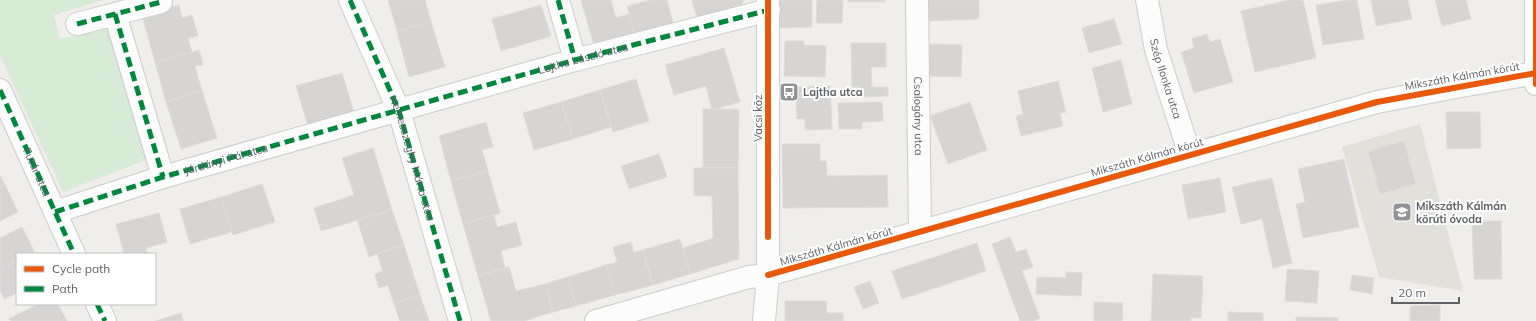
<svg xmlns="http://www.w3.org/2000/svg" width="1536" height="321" font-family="Mulish,sans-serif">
  <rect width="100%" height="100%" fill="#efeeea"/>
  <!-- education -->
  <path fill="#e2e0da" d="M1420 124 1463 291 1379 277 1342 147Z"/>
  <!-- green -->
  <path fill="#d8ebd6" d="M0 0H103L54 15 60 39 107 28 146 160 63 192 0 55Z"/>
  <!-- building -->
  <g fill="#d6d5d3" stroke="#deddd9">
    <path d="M388 0H425L431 22 397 31Z"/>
    <path d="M581 0H611L616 18 629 14 635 37 595 49Z"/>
    <path d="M651 0H667L674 26 635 37 627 6Z"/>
    <path d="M692 0H744L737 12 698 22Z"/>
    <path d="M779 0H812V27L780 28Z"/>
    <path d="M817 0H843L842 23H816Z"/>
    <rect x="848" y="0" width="37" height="2"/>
    <path d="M928 0H979V19L929 21Z"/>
    <path d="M1289 0H1303L1316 58 1255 72 1241 11Z"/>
    <path d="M1349 0H1357L1364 39 1323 45 1316 5Z"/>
    <path d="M1371 0H1408L1412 19 1376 26Z"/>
    <path d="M1435 0H1466L1471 19 1442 26Z"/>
    <path d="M179 5 182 18 192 15 198 36 188 38 192 52 155 62 142 15Z"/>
    <path d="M541 5 551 36 501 51 492 19Z"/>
    <path d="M1114 19 1122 44 1089 53 1082 28Z"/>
    <path d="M431 22 445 67 409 77 397 31Z"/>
    <path d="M1207 34 1210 42 1220 39 1233 82 1194 93 1181 52 1194 48 1192 39Z"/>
    <path d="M785 41H804V45L826 46 825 77 784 76Z"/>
    <path d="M851 43H886V67H871L872 87H888V96L859 97V87H852Z"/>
    <path d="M930 44 962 45 961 77 929 76Z"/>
    <path d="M724 48 740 102 712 110 706 86 674 95 665 65Z"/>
    <path d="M199 50 203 65 195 66 202 91 166 102 155 62Z"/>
    <path d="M1121 60 1132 104 1103 112 1092 68Z"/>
    <path d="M342 73 356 119 310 132 296 86Z"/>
    <path d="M636 79 649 121 613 132 600 90Z"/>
    <path d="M1058 81 1066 112 1060 113 1063 126 1021 136 1016 116 1023 114 1018 91Z"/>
    <path d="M830 86 832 129 805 130V119H797L796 87Z"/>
    <path d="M600 90 611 127 573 139 561 102Z"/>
    <path d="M202 91 217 138 181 149 166 102Z"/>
    <path d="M561 102 573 139 534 150 523 113Z"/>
    <path d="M882 102 883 121 862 122V129H839L838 103Z"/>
    <path d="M970 102 987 150 948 164 930 116Z"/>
    <path d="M703 109H739L738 168H703Z"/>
    <path d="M1446 112H1480L1481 148 1447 149Z"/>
    <path d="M486 122 493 147 482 150 488 171 451 181 439 136Z"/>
    <path d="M1404 141 1416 184 1380 194 1368 151Z"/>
    <path d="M782 144H820V161H826L827 176 887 175 888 207 783 208Z"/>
    <path d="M373 148 392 210 321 231 314 208 354 195 342 158Z"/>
    <path d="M659 154 667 177 629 189 621 166Z"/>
    <path d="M1344 159 1359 227 1303 238 1296 204 1305 202 1298 169Z"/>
    <path d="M694 168H738L739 259 690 274 683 248 713 238 712 196H694Z"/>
    <path d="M488 171 500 213 463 224 451 181Z"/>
    <path d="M0 175 5 185 0 187Z"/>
    <path d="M1220 178 1226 212 1188 219 1182 185Z"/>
    <path d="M1272 178 1292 263 1273 268 1262 219 1241 224 1232 187Z"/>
    <path d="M262 184 275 222 233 235 221 197Z"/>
    <path d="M5 185 18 212 0 221V187Z"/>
    <path d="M221 197 232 232 190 244 180 209Z"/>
    <path d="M392 210 404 245 369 257 357 220Z"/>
    <path d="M159 213 167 242 146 248 147 254H124L116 224Z"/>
    <path d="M494 215 497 227 516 222 522 245 501 251 505 268 478 276 463 224Z"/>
    <path d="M1472 221H1501L1502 279H1474Z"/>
    <path d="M22 227 35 253 17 254V261L0 269V238Z"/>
    <path d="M1010 237 1016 252 1026 249 1033 267 1022 271 1040 318 1033 321H1020L992 244Z"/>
    <path d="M680 239 690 274 653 285 643 250Z"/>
    <path d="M631 242 634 252 643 250 653 285 615 295 606 265 617 262 613 247Z"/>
    <path d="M977 243 986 271 902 299 892 271Z"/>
    <path d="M404 245 420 295 394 304 388 285 379 288 375 274 383 271 377 254Z"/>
    <path d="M17 261V293L4 299 0 290V269Z"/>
    <path d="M606 265 615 295 576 306 568 277Z"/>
    <path d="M509 267 516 291 545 284 553 312 524 321H491L478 276Z"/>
    <path d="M1287 269 1319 271 1317 303 1285 301Z"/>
    <path d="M1066 272 1082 273 1081 296 1036 294 1037 277 1066 278Z"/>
    <path d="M1153 274 1203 276 1201 318H1191V321H1151Z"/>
    <path d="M1352 275 1374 278 1372 294 1350 290Z"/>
    <path d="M568 277 576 306 553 312 545 284Z"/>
    <path d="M870 281 879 303 863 309 854 287Z"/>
    <path d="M420 295 429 321H400L394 304Z"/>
    <path d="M785 301H827L826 313H843V321H785Z"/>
    <path d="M1094 302 1123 303 1122 321H1094Z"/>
    <path d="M38 304H58L67 321H11L9 319Z"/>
    <path d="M1440 305V321H1410V306Z"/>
    <path d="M1228 312 1263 313V321H1228Z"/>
    <path d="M181 313 183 321H156Z"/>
    <path d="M1296 317 1338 318V321H1296Z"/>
  </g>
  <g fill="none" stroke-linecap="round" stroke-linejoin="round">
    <!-- minor casing -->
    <g stroke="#cbcccc" stroke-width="24">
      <g id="minor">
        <path id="s1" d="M350 0 399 111 460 321"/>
        <path d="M558 0 575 60"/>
        <path id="s2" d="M917 0 920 232"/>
        <path id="s3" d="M1147 0 1156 50 1190 155"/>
        <path d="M1536 0V84"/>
        <path d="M115 14 163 177"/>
        <path d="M77 24 161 2"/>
        <path d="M0 90 74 254"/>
        <path d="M55 212 163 177 575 60 769 10"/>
        <path d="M97 304 105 321"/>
        <path d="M596 321 749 277 768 275 1377 102 1461 86 1536 73"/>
        <path d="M764 321 768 275V0"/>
      </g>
    </g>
    <!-- minor -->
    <use href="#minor" stroke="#fdfcfc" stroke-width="22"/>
    <!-- quiet -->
    <g stroke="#00873e" stroke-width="5" stroke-dasharray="10 5" stroke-linecap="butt">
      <path d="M350 0 399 111 460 321"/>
      <path d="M558 0 575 60"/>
      <path d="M115 14 163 177"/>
      <path d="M77 24 161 2"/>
      <path id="s4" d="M0 90 74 254"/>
      <path id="s5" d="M55 212 163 177 575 60 769 10"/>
      <path d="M97 304 105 321"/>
    </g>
    <!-- cycleway casing -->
    <g stroke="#fff" stroke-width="8">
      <g id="cycleway">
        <path d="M1536 0V84"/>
        <path d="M768 237V0"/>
        <path d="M768 275 1377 102 1536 73"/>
      </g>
    </g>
    <!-- cycleway -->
    <use href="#cycleway" stroke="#e8590c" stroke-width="6"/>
  </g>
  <!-- icons -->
  <defs>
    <g id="bus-square" transform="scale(1)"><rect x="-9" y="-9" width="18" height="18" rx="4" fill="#919496" stroke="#fff"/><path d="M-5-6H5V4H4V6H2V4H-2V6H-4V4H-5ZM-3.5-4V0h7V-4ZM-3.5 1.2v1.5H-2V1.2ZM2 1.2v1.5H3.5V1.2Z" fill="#fff"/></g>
    <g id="school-square" transform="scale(1)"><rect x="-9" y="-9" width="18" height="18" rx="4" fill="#919496" stroke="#fff"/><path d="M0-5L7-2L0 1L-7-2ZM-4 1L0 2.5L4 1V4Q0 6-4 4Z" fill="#fff"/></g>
  </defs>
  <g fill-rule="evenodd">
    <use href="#bus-square" x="789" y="92"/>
    <use href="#school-square" x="1402" y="212"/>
  </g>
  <g text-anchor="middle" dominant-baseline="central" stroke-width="4" stroke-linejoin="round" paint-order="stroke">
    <!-- street labels -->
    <g font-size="11" fill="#5f6368" stroke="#fff">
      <text stroke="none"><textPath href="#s5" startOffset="550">Lajtha László utca</textPath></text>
      <text transform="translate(1462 76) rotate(-10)">Mikszáth Kálmán körút</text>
      <text stroke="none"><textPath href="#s3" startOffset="81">Szép Ilonka utca</textPath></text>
      <text stroke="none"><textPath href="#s2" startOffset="116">Csalogány utca</textPath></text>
      <text transform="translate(758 118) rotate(-90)">Vacsi köz</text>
      <text transform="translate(1147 157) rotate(-16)">Mikszáth Kálmán körút</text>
      <text stroke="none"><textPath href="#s1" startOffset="170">Nemesszeghy Márta utca</textPath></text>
      <text stroke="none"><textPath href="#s5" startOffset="179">Járdányi Pál utca</textPath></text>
      <text stroke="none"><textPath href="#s4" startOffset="90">Futár utca</textPath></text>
      <text transform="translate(836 246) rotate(-16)">Mikszáth Kálmán körút</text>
    </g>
    <!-- poi labels -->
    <g font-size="11" font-weight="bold" fill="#5f6368" stroke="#fff" text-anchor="start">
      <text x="803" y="92">Lajtha utca</text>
      <text x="1416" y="206">Mikszáth Kálmán<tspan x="1416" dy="13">körúti óvoda</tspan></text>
    </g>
  </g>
  <!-- legend -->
  <rect x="16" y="253" width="140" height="52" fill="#ffffff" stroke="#bfc1c3"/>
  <rect x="24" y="266" width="20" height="6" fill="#e8590c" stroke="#bfc1c3"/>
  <text x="52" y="273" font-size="12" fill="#5f6368">Cycle path</text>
  <rect x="24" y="286" width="20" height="6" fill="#00873e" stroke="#bfc1c3"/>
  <text x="52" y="293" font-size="12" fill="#5f6368">Path</text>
  <!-- scale -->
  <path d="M1392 297v6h67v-6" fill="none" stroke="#5f6368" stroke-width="2"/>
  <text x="1398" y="297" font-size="12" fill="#5f6368" stroke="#ffffff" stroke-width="3" paint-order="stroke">20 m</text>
</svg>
